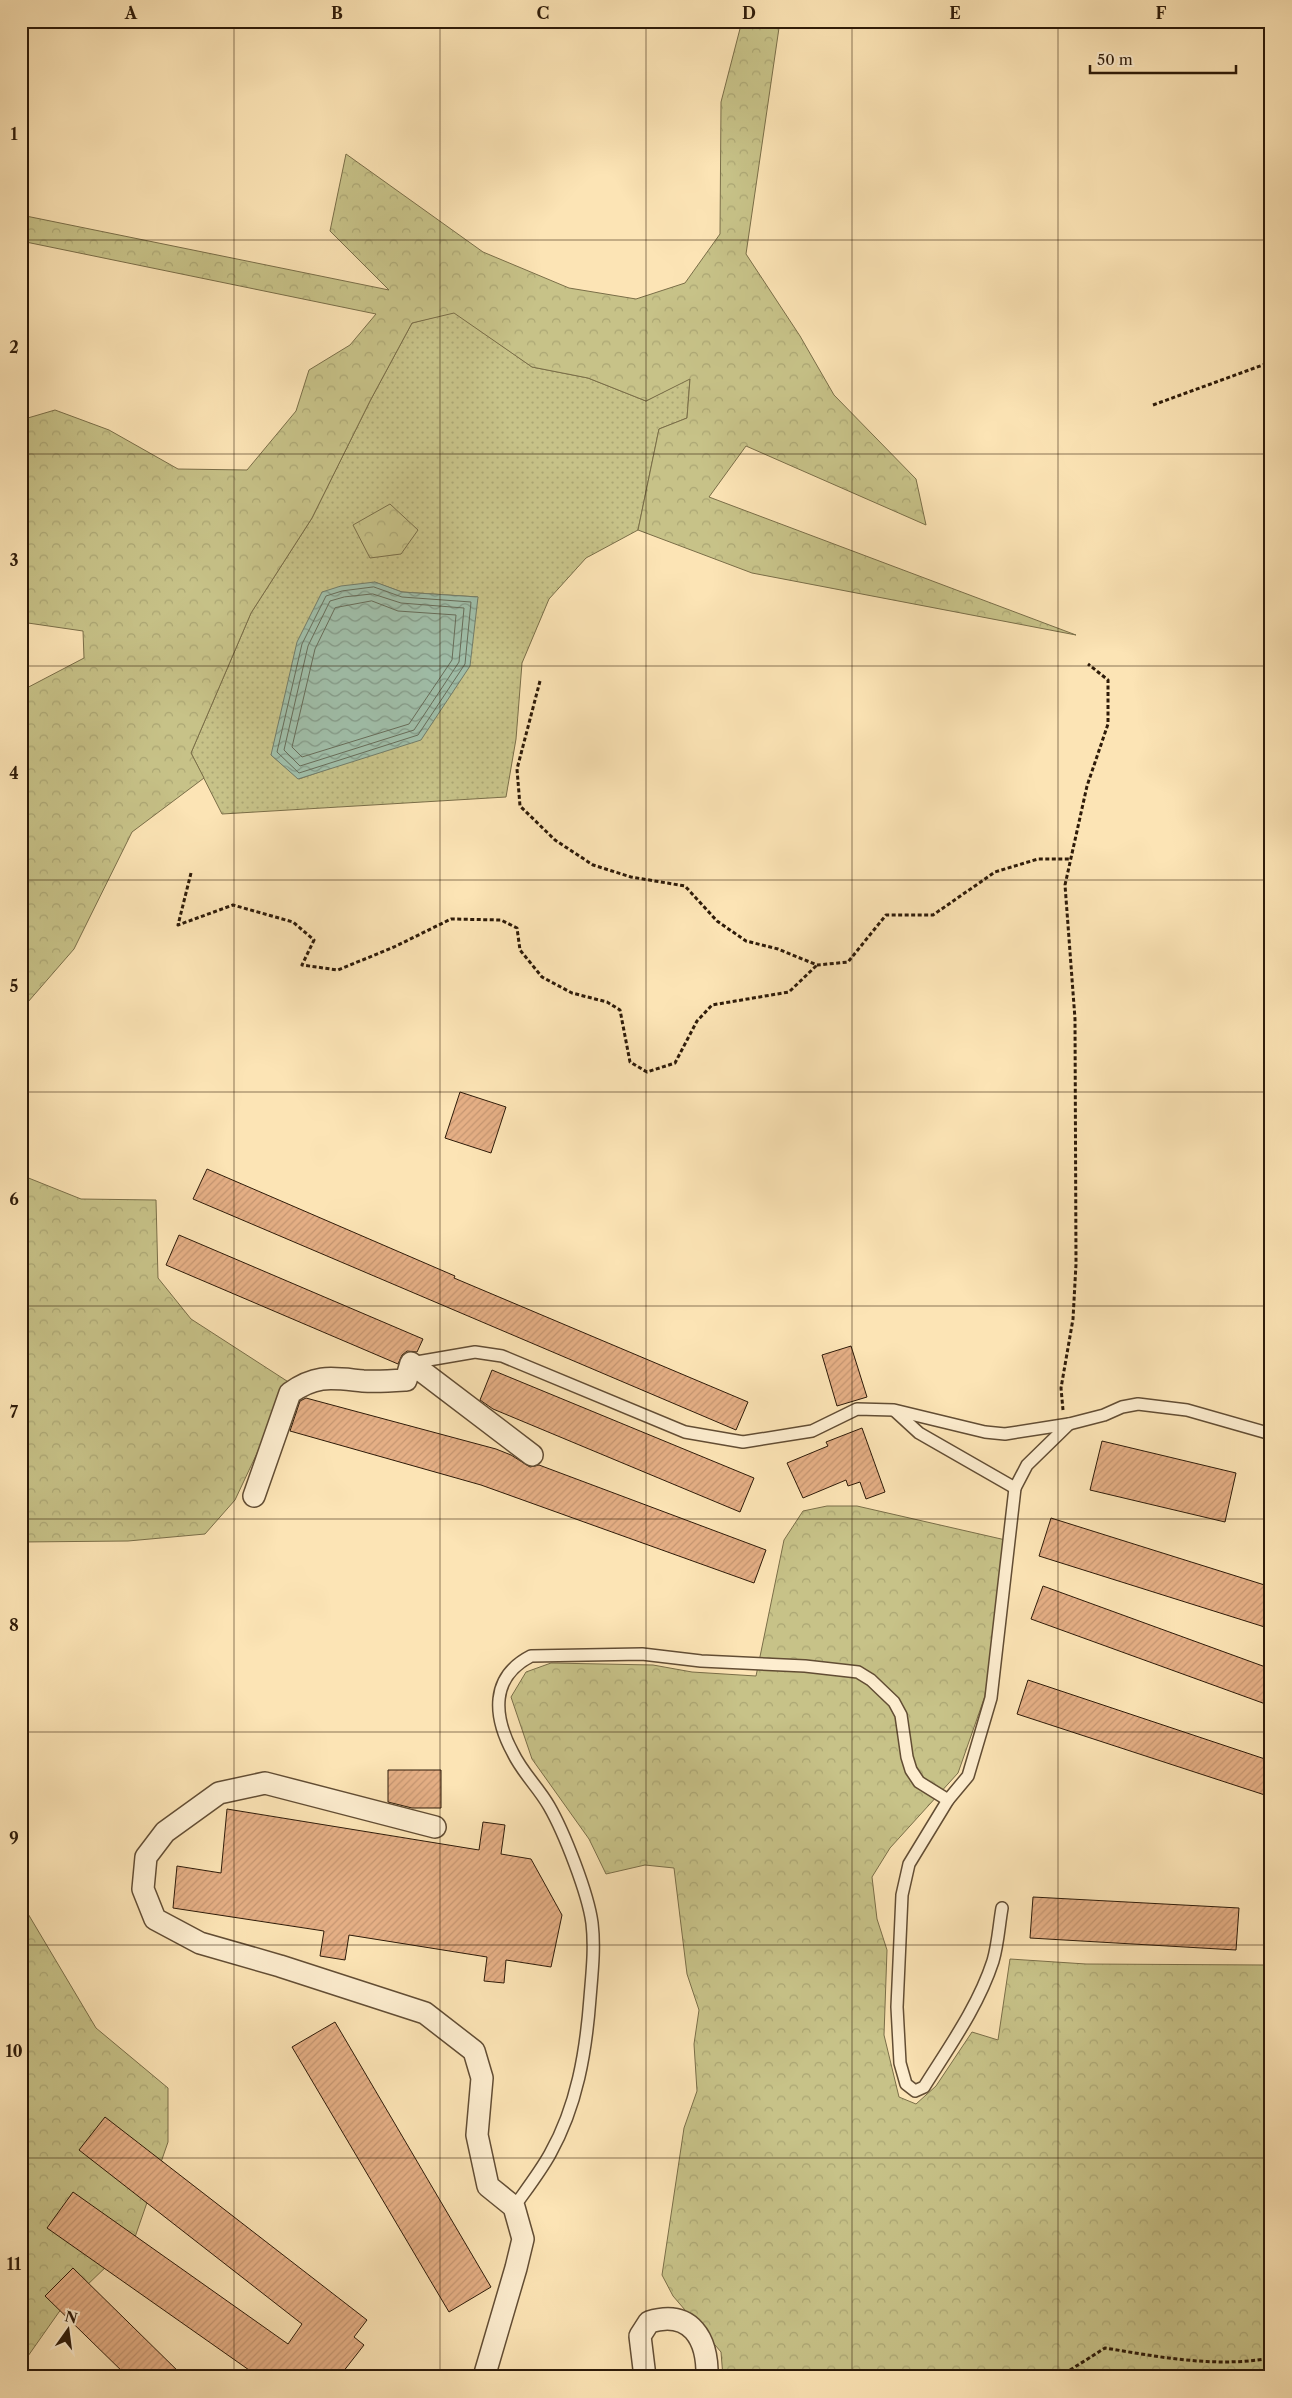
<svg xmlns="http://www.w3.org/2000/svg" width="1292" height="2398" font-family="'Libre Caslon Text',serif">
  <defs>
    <pattern id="grass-dots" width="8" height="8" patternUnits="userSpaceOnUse" patternTransform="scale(1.25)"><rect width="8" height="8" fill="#c7c288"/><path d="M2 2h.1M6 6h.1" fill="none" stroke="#aba674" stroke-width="1.8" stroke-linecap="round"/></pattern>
    <pattern id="forest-crowns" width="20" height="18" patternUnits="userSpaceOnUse" patternTransform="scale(1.25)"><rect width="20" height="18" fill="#c7c288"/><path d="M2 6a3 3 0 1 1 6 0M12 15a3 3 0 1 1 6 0" fill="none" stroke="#aba674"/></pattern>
    <pattern id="water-waves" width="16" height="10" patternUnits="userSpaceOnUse" patternTransform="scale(1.25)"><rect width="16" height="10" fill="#a0bfaa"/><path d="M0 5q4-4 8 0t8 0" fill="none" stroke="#839a89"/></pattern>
    <pattern id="building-hatch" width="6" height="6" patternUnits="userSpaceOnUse" patternTransform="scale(1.25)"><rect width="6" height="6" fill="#e5af85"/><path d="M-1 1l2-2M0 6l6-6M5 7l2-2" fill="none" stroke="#c59672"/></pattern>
  </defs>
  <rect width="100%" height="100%" fill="#fce4b5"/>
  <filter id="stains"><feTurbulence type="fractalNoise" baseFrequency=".004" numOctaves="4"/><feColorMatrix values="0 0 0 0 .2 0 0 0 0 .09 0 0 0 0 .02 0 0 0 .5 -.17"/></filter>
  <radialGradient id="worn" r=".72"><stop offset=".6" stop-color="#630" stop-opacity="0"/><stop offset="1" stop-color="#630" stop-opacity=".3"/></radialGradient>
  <!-- grass -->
  <path fill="url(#grass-dots)" stroke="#7a6e48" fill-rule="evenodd" d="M454 312 532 367 588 378 646 401 690 378 687 418 659 429 638 530 586 558 549 599 522 663 516 739 506 797 222 814 191 753 251 613 312 518 370 401 412 323ZM374 582 402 592 478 597 345 763 299 779 271 755Z"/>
  <!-- forest -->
  <g fill="url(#forest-crowns)" stroke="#7a6e48">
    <path d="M742 21H780L746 254 800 336 834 395 916 479 926 525 746 446 709 497 1076 635 752 573 638 530 659 429 687 418 690 379 646 401 588 378 532 367 454 313 412 323 370 401 312 518 251 613 191 753 204 778 132 832 74 949 21 1010V691L84 658 83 631 21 622V420L55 410 109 430 178 469 247 470 296 411 309 370 350 345 376 314 21 241V215L389 290 330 231 346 154 483 252 569 288 636 299 685 283 720 234 721 102Z"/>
    <path d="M390 504 418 530 401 554 370 558 353 525Z"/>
    <path d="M21 1175 81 1199 156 1200 158 1278 191 1319 290 1383 235 1500 205 1534 128 1541 21 1542Z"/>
    <path d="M827 1506H857L1010 1541 985 1696 958 1773 890 1848 872 1877 877 1919 887 1950 884 2035 899 2097 916 2104 936 2086 972 2032 998 2040 1010 1959 1086 1964 1264 1965 1271 1927V2361L1260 2377H723L721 2352 673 2296 662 2275 684 2128 697 2091 694 2044 699 2010 687 1974 674 1868 645 1865 606 1874 589 1839 532 1759 511 1697 526 1672 551 1663 653 1665 692 1672 756 1676 784 1540 803 1511Z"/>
    <path d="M21 1902 96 2028 168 2088V2142L134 2240 59 2312 21 2366Z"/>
  </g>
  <!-- water -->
  <path fill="url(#water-waves)" stroke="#727d6a" d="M375 582 402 592 478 597 470 666 421 740 298 779 271 755 297 642 322 592 341 586Z"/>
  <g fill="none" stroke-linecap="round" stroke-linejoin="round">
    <!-- shore -->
    <g stroke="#676d5a" stroke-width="1">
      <path d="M374 587 402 597 471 602 465 664 418 735 299 773 277 752 302 644 326 596 342 591Z"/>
      <path d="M373 594 401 603 464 608 459 662 414 730 300 766 284 750 308 646 330 601 344 597Z"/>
      <path d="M372 601 398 611 456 615 452 660 409 724 302 757 292 747 315 649 335 608Z"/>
    </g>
  </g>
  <!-- building -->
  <g fill="url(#building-hatch)" stroke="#2e1b09">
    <path d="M460 1092 506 1107 491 1153 445 1138Z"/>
    <path d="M207 1169 455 1276 454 1278 748 1402 736 1430 193 1199Z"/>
    <path d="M179 1235 423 1339 417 1352 407 1351 402 1355 398 1364 166 1265Z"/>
    <path d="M851 1346 867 1397 837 1406 822 1355Z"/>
    <path d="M492 1370 754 1478 740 1512 493 1409 480 1400Z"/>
    <path d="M306 1398 496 1449 511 1455 530 1467 539 1465 766 1550 754 1583 481 1485 290 1431 300 1401Z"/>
    <path d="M862 1428 885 1492 866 1499 860 1482 848 1486 846 1480 803 1498 787 1463 828 1446 826 1442Z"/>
    <path d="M1102 1441 1236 1473 1225 1522 1090 1490Z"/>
    <path d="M1051 1518 1271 1587V1629L1039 1556Z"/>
    <path d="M1043 1586 1271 1669V1706L1031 1619Z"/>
    <path d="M1028 1680 1271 1761V1797L1017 1714Z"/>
    <path d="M388 1770H441V1808H412L388 1802Z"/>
    <path d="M227 1809 479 1850 483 1822 505 1825 501 1854 531 1859 562 1915 551 1967 506 1960 504 1983 484 1981 487 1957 349 1935 345 1960 320 1956 324 1931 173 1908 177 1866 221 1873Z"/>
    <path d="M1033 1897 1239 1908 1236 1950 1030 1938Z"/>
    <path d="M335 2022 491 2287 449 2312 292 2047Z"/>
    <path d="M105 2117 367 2320 354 2337 364 2345 339 2377H259L47 2228 73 2192 288 2344 302 2324 79 2150Z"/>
    <path d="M73 2268 184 2377H128L45 2296Z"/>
  </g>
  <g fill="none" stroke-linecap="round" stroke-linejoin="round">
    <!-- lane casing -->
    <g stroke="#624d34" stroke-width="14">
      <g id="lane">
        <path d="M411 1363 475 1352 502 1356 685 1432 743 1442 812 1431 857 1409 894 1410 985 1432 1005 1434 1069 1424 1104 1415 1122 1407 1138 1404 1187 1410 1271 1434"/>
        <path d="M895 1411 919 1433 1015 1488"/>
        <path d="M1002 1908C999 1925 998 1944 993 1961 978 2007 949 2047 924 2087L915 2091 906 2084 900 2063 897 2007 902 1895 909 1864 948 1800 968 1776 991 1698 1015 1488 1027 1465 1069 1424"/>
        <path d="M514 2207C526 2190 540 2172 550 2154 577 2106 586 2052 590 1998 592 1973 595 1948 592 1923 588 1893 564 1832 549 1806 538 1787 522 1772 513 1753 493 1716 490 1677 531 1656L642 1654 701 1661 805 1666 858 1672 871 1680 894 1702 901 1715 907 1757 911 1770 919 1782 948 1800"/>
      </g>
    </g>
    <!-- street casing -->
    <g stroke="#624d34" stroke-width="24">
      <g id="street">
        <path d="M254 1496 290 1393C317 1374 332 1378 363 1381 377 1382 391 1381 406 1380L411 1363 532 1455"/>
        <path d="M435 1827 265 1783 219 1793 165 1832 146 1857 143 1889 155 1919 200 1943 280 1966 425 2013 474 2051 482 2078 477 2135 488 2186 514 2207 523 2239 516 2268 484 2377"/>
        <path d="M645 2377 640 2336 649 2322C691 2309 708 2339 707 2377"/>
      </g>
    </g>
    <!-- path -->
    <g stroke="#2e1b09" stroke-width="3" stroke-dasharray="4 2.5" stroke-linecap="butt">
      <path d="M1153 405 1271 362"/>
      <path d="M540 681 517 769 520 806 555 840 593 865 631 877 685 886 717 921 746 941 778 949 817 965 848 962 886 915H933L995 872 1038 859H1071"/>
      <path d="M191 873 178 925 233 905 293 922 314 940 302 965 338 970 394 947 451 919 501 920 517 928 520 950 542 977 572 993 607 1002 620 1010 630 1062 647 1072 675 1063 697 1021 712 1005 789 992 817 965"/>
      <path d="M1063 1410 1061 1388 1073 1319 1076 1264 1075 1019 1065 885 1087 786 1108 724V680L1088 664"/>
      <path d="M1059 2377 1105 2348C1160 2357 1215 2368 1271 2358"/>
      <path d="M1260 2377 1271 2361"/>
    </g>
    <!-- lane -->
    <use href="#lane" stroke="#fdedcf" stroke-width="11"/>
    <!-- street -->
    <use href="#street" stroke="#fdedcf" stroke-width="21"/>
  </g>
  <!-- grid -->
  <path fill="none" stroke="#2e1b09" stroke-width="1" stroke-opacity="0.55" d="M234 21V2377M440 21V2377M646 21V2377M852 21V2377M1058 21V2377M21 240H1271M21 454H1271M21 666H1271M21 880H1271M21 1092H1271M21 1306H1271M21 1519H1271M21 1732H1271M21 1945H1271M21 2158H1271"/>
  <!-- margin -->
  <rect width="1292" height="2398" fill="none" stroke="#fce4b5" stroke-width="55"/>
  <!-- north arrow -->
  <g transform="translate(68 2330) rotate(14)" stroke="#fdedcf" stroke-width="4" paint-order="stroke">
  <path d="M0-4L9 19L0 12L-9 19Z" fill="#2e1b09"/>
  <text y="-8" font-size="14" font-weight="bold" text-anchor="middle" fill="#2e1b09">N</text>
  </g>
  <!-- scale -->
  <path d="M1090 65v8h146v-8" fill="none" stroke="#2e1b09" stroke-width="2.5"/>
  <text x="1097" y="65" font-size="15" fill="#2e1b09" stroke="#fdedcf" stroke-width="4" paint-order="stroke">50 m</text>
  <rect x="28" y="28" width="1236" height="2342" fill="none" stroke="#2e1b09" stroke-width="2"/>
  <g font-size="16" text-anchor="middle" font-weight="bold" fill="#2e1b09">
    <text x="131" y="19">A</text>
    <text x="337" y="19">B</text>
    <text x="543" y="19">C</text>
    <text x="749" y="19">D</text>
    <text x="955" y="19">E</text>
    <text x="1161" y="19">F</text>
    <text x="14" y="140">1</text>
    <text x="14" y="353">2</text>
    <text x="14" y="566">3</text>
    <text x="14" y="779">4</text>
    <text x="14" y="992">5</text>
    <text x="14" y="1205">6</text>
    <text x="14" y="1418">7</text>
    <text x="14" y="1631">8</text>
    <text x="14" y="1844">9</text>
    <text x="14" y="2057">10</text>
    <text x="14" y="2270">11</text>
  </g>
  <rect width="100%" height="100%" filter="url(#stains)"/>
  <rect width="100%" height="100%" fill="url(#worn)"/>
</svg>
